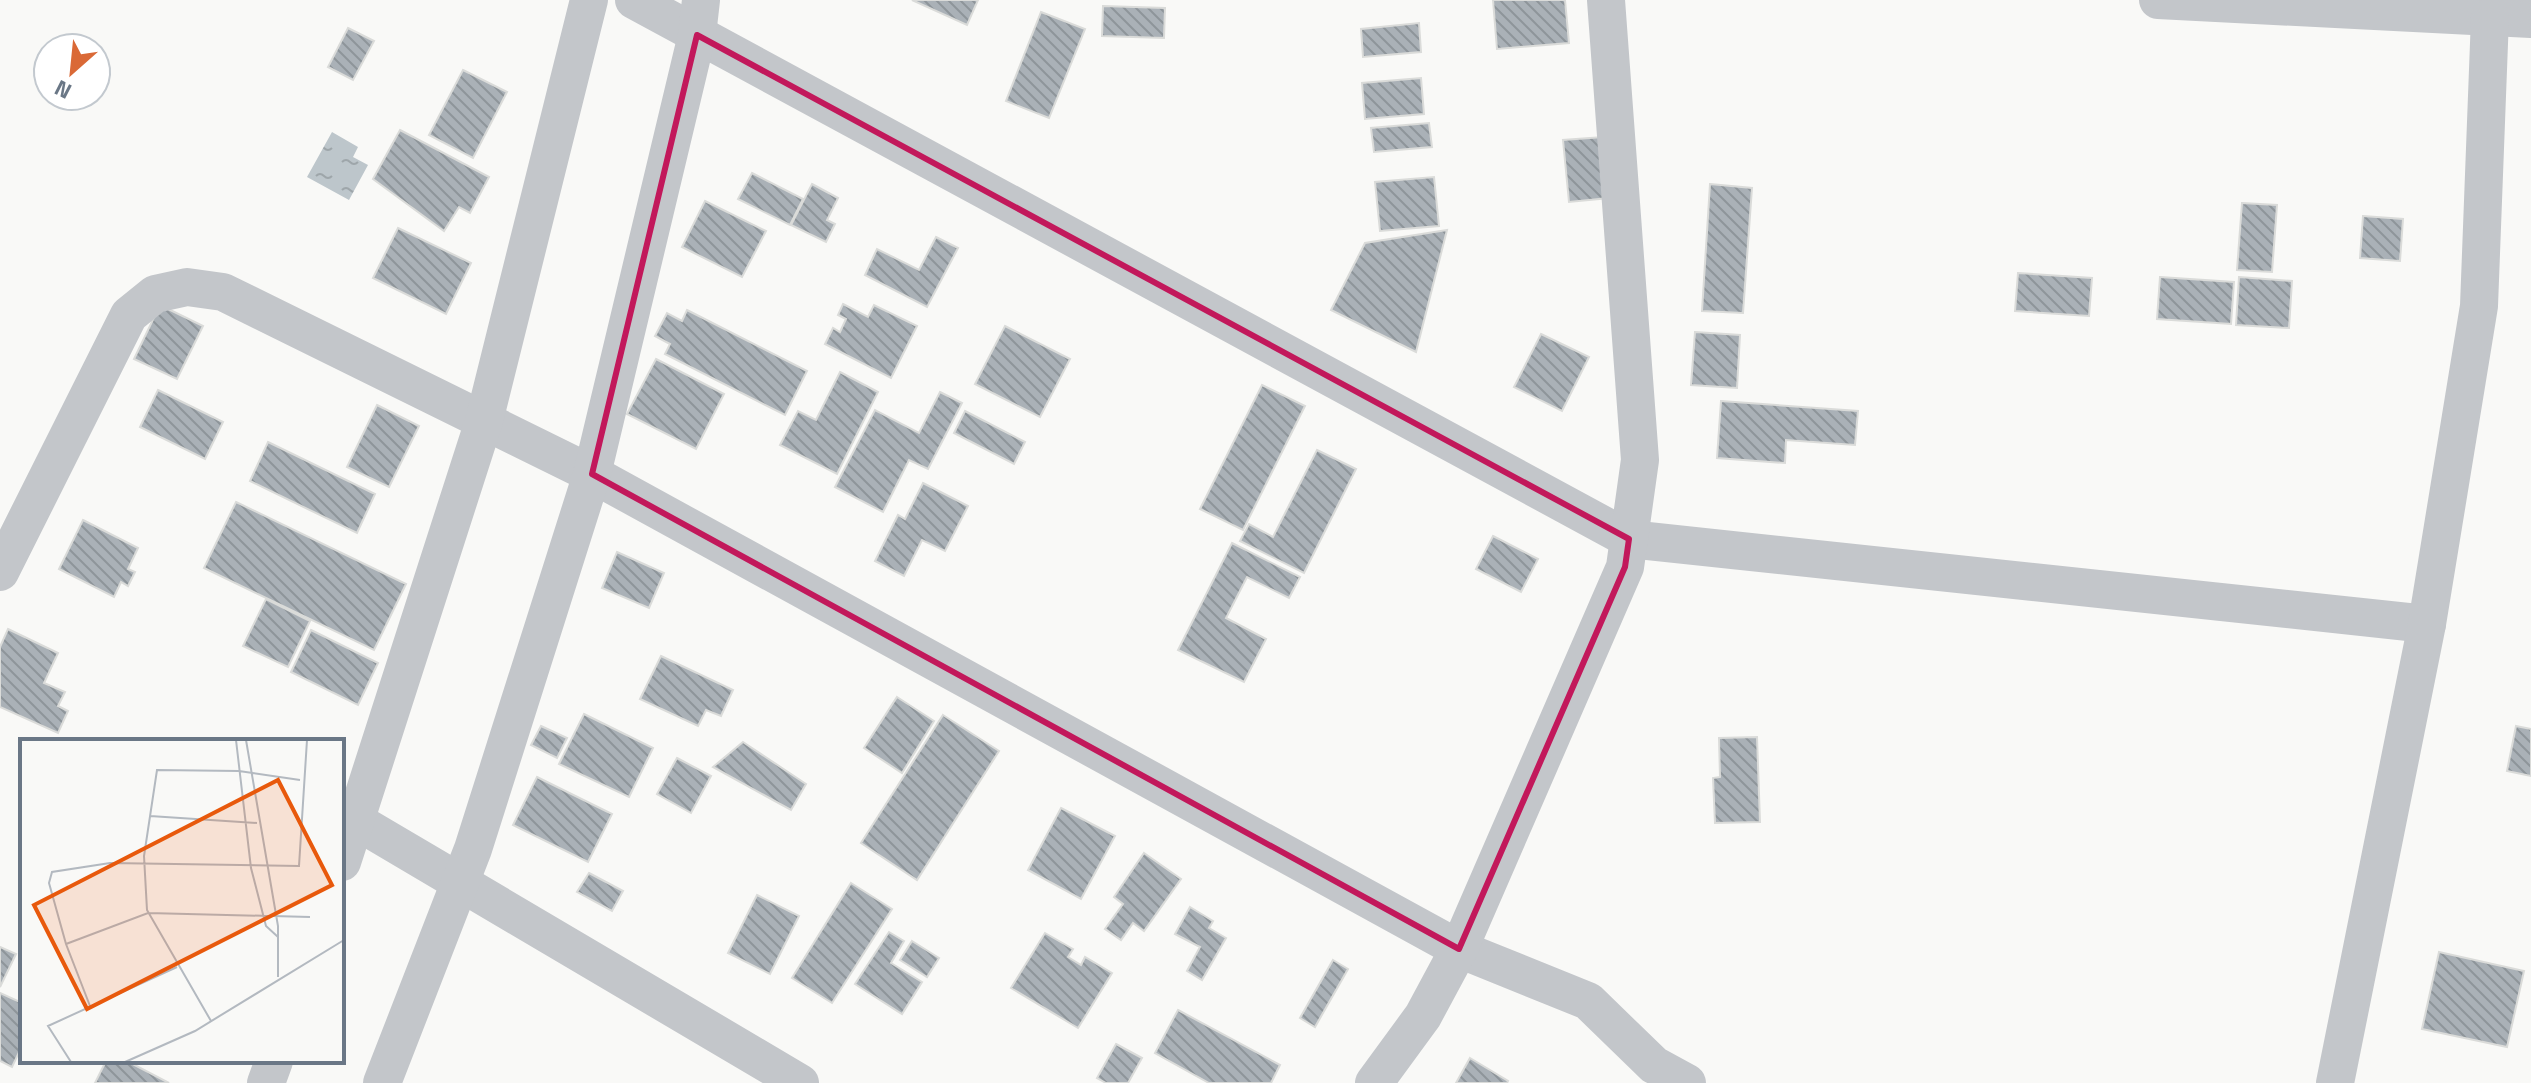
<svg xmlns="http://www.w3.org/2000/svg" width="2531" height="1083" font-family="'Titillium Web',sans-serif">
  <defs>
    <pattern id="water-ripples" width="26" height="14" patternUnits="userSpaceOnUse" patternTransform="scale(2)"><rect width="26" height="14" fill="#bdc6cb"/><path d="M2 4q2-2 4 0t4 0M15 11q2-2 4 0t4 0" fill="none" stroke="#9ea6aa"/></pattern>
    <pattern id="building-back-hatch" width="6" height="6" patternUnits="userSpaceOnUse" patternTransform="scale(2)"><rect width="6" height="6" fill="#aab1b7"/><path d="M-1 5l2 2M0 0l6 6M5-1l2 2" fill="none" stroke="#8e959a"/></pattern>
  </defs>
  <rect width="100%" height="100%" fill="#f9f9f7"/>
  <!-- water -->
  <path fill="url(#water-ripples)" d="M332 132 358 147 353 157 368 165 349 200 307 177Z"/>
  <!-- building -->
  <g fill="url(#building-back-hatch)" stroke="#dadbd9" stroke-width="2">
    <path d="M912 0H978L967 25Z"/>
    <path d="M1493 0H1565L1569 43 1497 49Z"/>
    <path d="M1103 6 1165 8 1164 38 1102 36Z"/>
    <path d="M1041 12 1085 29 1049 118 1006 101Z"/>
    <path d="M1419 23 1421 52 1363 57 1361 29Z"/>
    <path d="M348 28 374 41 353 80 328 67Z"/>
    <path d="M463 70 507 92 473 158 429 135Z"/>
    <path d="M1421 78 1424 114 1365 119 1362 83Z"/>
    <path d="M1429 123 1432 147 1374 152 1371 128Z"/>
    <path d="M400 130 489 177 470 213 459 207 444 231 373 179Z"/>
    <path d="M1603 137 1609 198 1569 202 1563 140Z"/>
    <path d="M752 173 803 199 790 225 738 199Z"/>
    <path d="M1434 177 1439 226 1380 231 1375 182Z"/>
    <path d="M812 184 838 198 827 220 835 224 826 242 791 225Z"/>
    <path d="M1710 184 1752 188 1743 313 1702 311Z"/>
    <path d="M705 201 766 231 742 277 682 247Z"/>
    <path d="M2242 203 2277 205 2272 272 2237 270Z"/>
    <path d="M2363 216 2403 219 2400 261 2360 258Z"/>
    <path d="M398 228 471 263 446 314 373 278Z"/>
    <path d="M1447 230 1416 352 1331 310 1365 243Z"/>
    <path d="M936 237 958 248 927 307 865 275 877 249 919 270Z"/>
    <path d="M2018 273 2092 278 2089 316 2015 311Z"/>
    <path d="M2160 277 2234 282 2231 324 2157 319Z"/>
    <path d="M2239 277 2292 281 2289 328 2236 325Z"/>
    <path d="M843 304 868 317 874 305 917 326 891 378 825 344 833 328 840 332 846 319 838 315Z"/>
    <path d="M160 305 203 326 177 379 134 359Z"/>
    <path d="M687 310 807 371 785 415 665 354 670 344 655 336 667 313 682 321Z"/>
    <path d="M1005 326 1070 359 1040 417 975 384Z"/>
    <path d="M1695 332 1740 335 1737 388 1691 385Z"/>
    <path d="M1541 334 1589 357 1562 411 1514 387Z"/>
    <path d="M656 359 724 394 696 449 627 414Z"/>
    <path d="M840 372 878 392 837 474 780 445 798 411 816 420Z"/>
    <path d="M1262 385 1305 406 1243 530 1200 509Z"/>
    <path d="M158 390 223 422 205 459 140 427Z"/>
    <path d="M940 392 962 403 928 469 909 460 883 512 835 487 875 410 919 433Z"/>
    <path d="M1721 401 1858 411 1855 445 1786 440 1785 463 1717 458Z"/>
    <path d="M377 405 419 426 389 487 347 467Z"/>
    <path d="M965 411 1025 442 1014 464 954 433Z"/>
    <path d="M268 442 375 494 357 533 250 481Z"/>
    <path d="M1317 450 1356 469 1304 573 1240 541 1249 524 1273 537Z"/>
    <path d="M923 483 968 506 945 551 922 540 904 576 875 561 898 515 905 519Z"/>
    <path d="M236 502 406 584 374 650 204 568Z"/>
    <path d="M83 520 138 548 128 569 135 572 128 586 121 582 114 597 59 569Z"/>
    <path d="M1493 536 1538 559 1521 592 1476 569Z"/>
    <path d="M1232 543 1300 577 1289 598 1247 577 1226 618 1266 639 1244 682 1178 650Z"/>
    <path d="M617 552 664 573 649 608 602 588Z"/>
    <path d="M266 599 310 621 288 667 243 646Z"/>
    <path d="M8 629 58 653 44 683 65 692 58 706 68 711 58 733 0 707V647Z"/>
    <path d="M311 630 378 663 358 705 291 672Z"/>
    <path d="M661 656 733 690 721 716 706 710 698 726 640 699Z"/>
    <path d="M897 697 934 721 902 773 864 748Z"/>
    <path d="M584 714 653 748 629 797 559 764Z"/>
    <path d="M943 715 999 751 917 880 861 843Z"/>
    <path d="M541 726 567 738 557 758 531 745Z"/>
    <path d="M2516 726 2531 729V776L2507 771Z"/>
    <path d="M1757 737 1760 822 1715 823 1713 778 1720 777 1719 738Z"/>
    <path d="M743 742 806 784 791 810 713 767Z"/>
    <path d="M677 758 711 776 691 813 657 794Z"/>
    <path d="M537 777 612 814 588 862 513 825Z"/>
    <path d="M1061 808 1115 836 1081 899 1028 870Z"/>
    <path d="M1144 853 1181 879 1144 931 1133 923 1121 940 1105 929 1123 904 1114 897Z"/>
    <path d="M589 873 623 891 612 911 577 892Z"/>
    <path d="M851 883 892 909 832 1003 792 978Z"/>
    <path d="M757 895 799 916 770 974 728 953Z"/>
    <path d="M1190 907 1213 921 1209 928 1226 938 1202 980 1187 971 1200 947 1175 934Z"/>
    <path d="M889 932 904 941 891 963 922 982 902 1014 855 984Z"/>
    <path d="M1045 933 1073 949 1068 957 1081 965 1085 957 1112 973 1078 1028 1011 988Z"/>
    <path d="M912 941 939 958 927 977 900 960Z"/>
    <path d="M0 947 16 954 0 987Z"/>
    <path d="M2439 952 2524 971 2507 1047 2422 1029Z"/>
    <path d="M1333 960 1348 969 1315 1027 1300 1018Z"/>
    <path d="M0 993 22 1003V1046L12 1067 0 1061Z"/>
    <path d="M1178 1010 1280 1065 1271 1083H1209L1155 1053Z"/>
    <path d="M1116 1044 1142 1058 1128 1083H1106L1097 1078Z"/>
    <path d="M1470 1058 1508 1081 1507 1083H1456Z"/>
    <path d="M106 1061H127L169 1083H95Z"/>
  </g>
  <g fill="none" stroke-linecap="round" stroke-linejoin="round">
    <!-- street -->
    <g stroke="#c3c6ca" stroke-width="38">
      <path d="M634 0 1629 539 2427 624"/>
      <path d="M2158 0 2531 19"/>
      <path d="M0 572 129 315 155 294 187 287 223 292 592 474 1459 949 1588 1001 1654 1065 1687 1083"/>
      <path d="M356 821 800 1083"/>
      <path d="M342 862 484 421 589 0"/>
      <path d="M266 1083 274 1061"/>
      <path d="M382 1083 473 849 592 474 697 35 701 0"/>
      <path d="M1374 1083 1423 1016 1459 949 1625 567 1640 460 1606 0"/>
      <path d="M2335 1083 2427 624 2479 306 2490 17"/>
    </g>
  </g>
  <!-- marked area -->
  <path fill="none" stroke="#c2185b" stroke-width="6" stroke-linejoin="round" d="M697 35 1629 539 1625 567 1459 949 592 474Z"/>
  <!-- overview -->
  <g transform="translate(20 739)">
    <rect width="324" height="324" fill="#f9f9f7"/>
    <path fill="none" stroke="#b3b9c0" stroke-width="2" d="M216 1 231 129 246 187 258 198M226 1 258 187V238M130 77 237 84M46 205 128 174 290 178M70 267 46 205 29 144 32 133 90 124 279 127 287 1M191 282 127 171 124 117 137 31 219 32 280 41M51 323 28 287 157 228M105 323 175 292 324 201"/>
    <path fill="#e8590c" fill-opacity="0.15" stroke="#e8590c" stroke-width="4" d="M258 41 312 146 67 270 14 166Z"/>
    <rect width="324" height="324" fill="none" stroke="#6a7786" stroke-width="4"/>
  </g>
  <!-- north arrow -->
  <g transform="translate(72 72) rotate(207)"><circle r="38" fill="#ffffff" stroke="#c3c9cf" stroke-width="2"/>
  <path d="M0-6L14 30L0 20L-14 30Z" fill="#da6936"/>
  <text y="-12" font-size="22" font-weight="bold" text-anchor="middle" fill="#6a7786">N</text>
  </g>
</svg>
